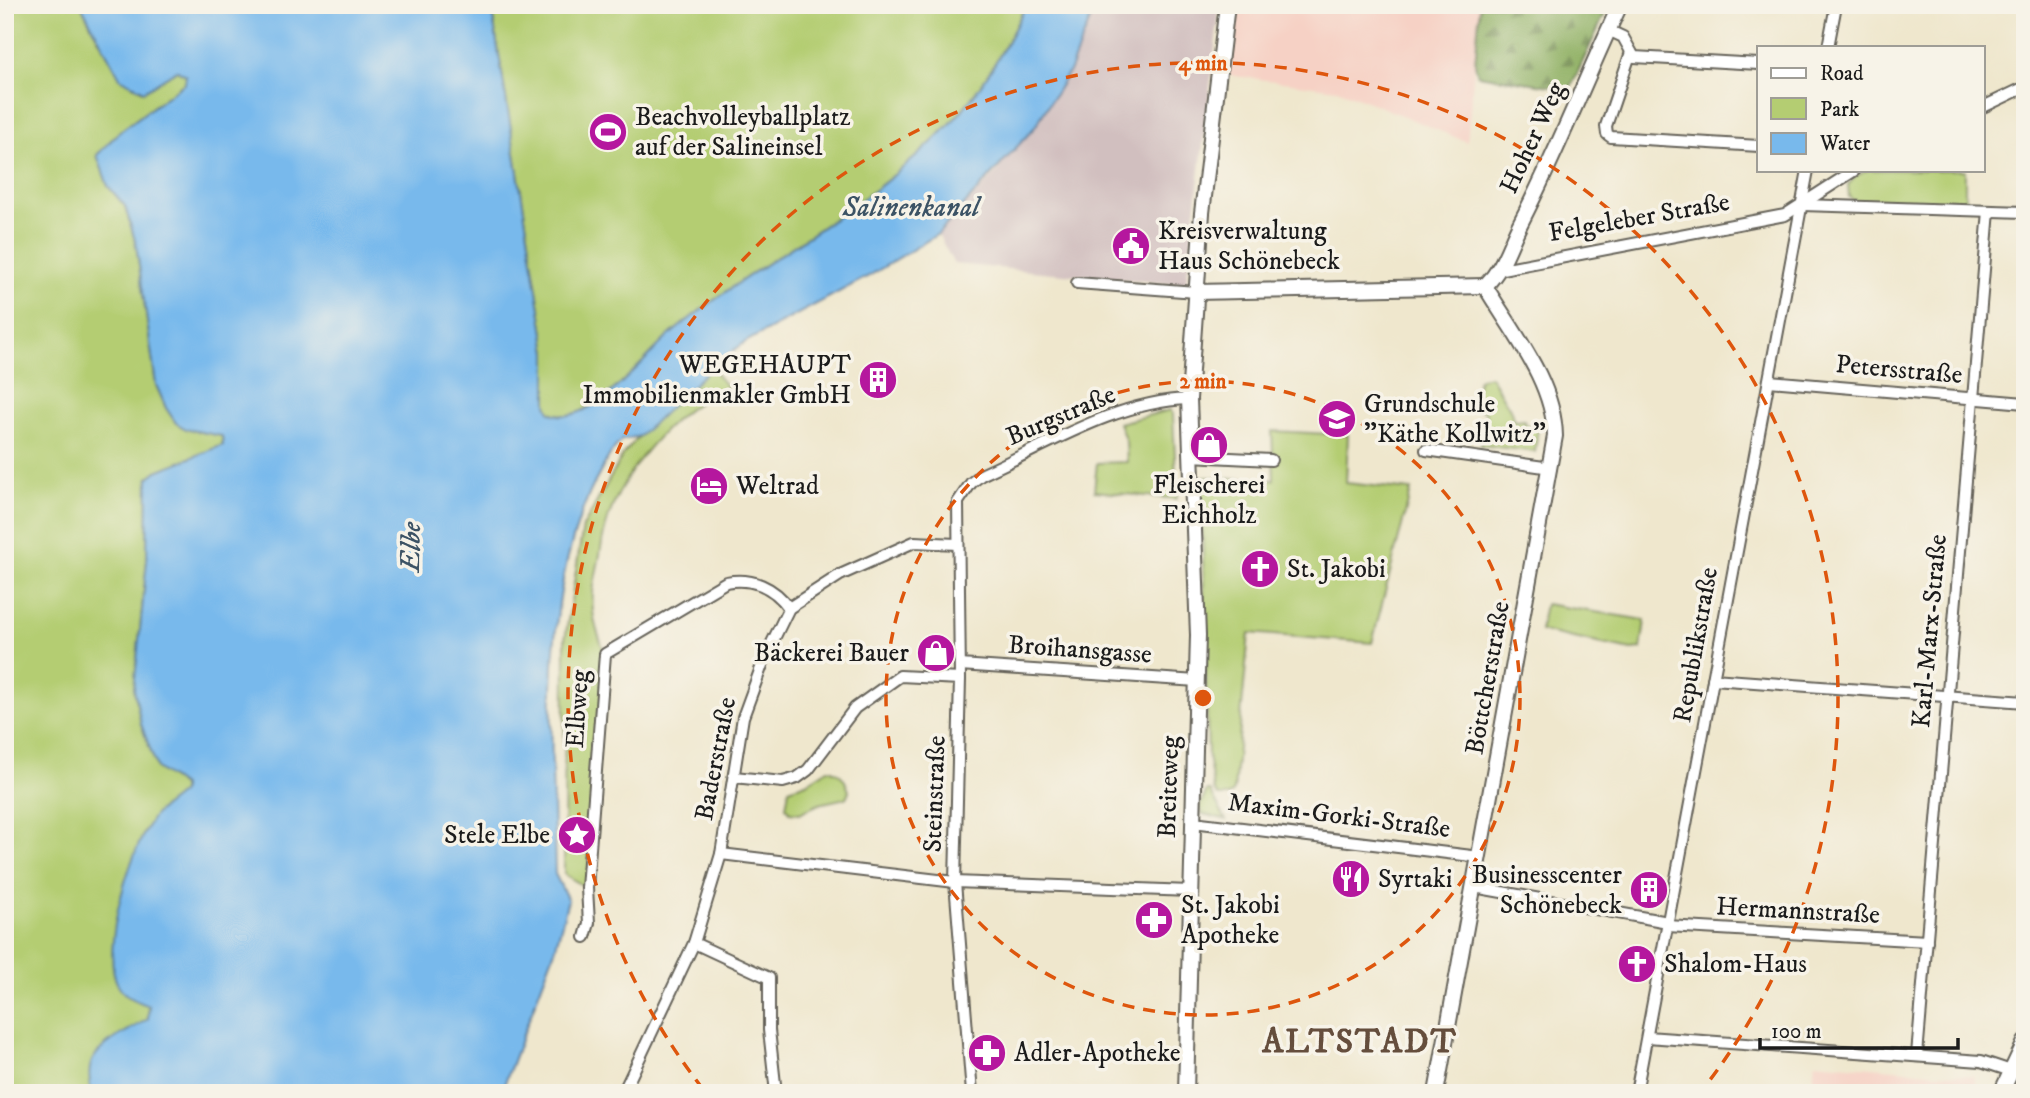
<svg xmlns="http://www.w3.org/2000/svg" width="2030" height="1098" font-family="'IM FELL DW Pica',serif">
  <defs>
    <pattern id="forest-firs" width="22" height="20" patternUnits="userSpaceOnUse" patternTransform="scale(1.75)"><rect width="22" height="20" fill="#8fb064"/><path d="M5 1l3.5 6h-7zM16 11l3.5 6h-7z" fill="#748e52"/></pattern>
  </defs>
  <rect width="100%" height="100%" fill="#f7f3e8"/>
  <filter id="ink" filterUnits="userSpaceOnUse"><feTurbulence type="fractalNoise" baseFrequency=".0143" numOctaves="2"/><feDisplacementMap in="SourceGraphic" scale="14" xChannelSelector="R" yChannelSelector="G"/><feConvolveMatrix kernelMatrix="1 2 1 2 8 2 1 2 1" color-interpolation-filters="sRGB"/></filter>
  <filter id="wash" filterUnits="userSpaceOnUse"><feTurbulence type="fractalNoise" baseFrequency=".00686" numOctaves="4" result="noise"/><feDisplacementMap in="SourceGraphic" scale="28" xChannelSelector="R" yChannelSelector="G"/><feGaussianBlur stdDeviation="1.57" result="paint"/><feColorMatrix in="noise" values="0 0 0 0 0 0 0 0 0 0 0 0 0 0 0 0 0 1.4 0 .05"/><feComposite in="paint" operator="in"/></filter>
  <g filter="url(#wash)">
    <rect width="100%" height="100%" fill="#efe7cd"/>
    <!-- built -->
    <g fill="#f6d1c5">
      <path d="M1236 5H1480L1467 142 1337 89 1227 75Z"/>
      <path d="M1815 1062 1973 1076 1980 1093H1811Z"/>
    </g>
    <!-- industrial -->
    <path fill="#d1bfbf" d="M1096 5H1220L1186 285 954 264 938 234 996 173 1070 70Z"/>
    <!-- green -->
    <g fill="#b4cd72" stroke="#687447" stroke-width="2">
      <path d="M5 5H81C94 31 116 79 143 91L177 70 186 75V82L119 132 97 155 108 186 125 206 136 244 156 385 166 408 176 423 186 429 222 436 223 445 157 471 148 478 147 560 134 689 141 724 157 768 182 786V792C170 804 157 812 148 826 122 865 129 948 127 996L149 1005 148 1019 102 1049 91 1093H5Z"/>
      <path d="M491 5H1026C1007 45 982 89 952 122 872 208 761 258 672 333 645 356 588 432 550 412L546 404 547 352Z"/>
      <path d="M1868 170H1965V202L1856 203 1849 197 1848 185 1856 176Z"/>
      <path d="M707 362 727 387C679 407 632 459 612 508 605 524 602 542 599 560 595 579 590 598 594 618 596 630 601 642 605 654L587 888 564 874 565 639 583 527 624 453Z"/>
      <path d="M1490 376 1510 409 1514 421 1524 420 1525 424 1538 428 1535 452 1481 445 1486 412 1471 406 1479 378Z"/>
      <path d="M1170 410 1173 414 1177 499 1094 491 1097 463 1127 462 1126 442 1119 423Z"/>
      <path d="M1272 431 1348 435 1346 483 1411 490 1372 643 1249 633 1234 791 1229 796H1218L1214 790 1208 756 1201 477 1274 480Z"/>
      <path d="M1545 604 1645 620 1641 649 1631 650 1540 631Z"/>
      <path d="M828 769C841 772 845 779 849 791L846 798 819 804 800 813 790 812 786 807 789 789 806 783Z"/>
      <path d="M1207 791H1210L1226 820 1202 814 1200 805Z"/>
    </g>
    <!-- forest -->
    <path fill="url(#forest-firs)" stroke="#566640" stroke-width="2" d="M1480 5H1609L1570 89 1478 75 1475 64Z"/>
    <!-- water -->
    <path fill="#78b9ec" stroke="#4a6a84" stroke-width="2" d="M81 5H491L547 352V404L550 412C588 432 645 356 672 333 761 258 872 208 952 122 982 89 1007 45 1026 5H1096L1070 70 1035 127 938 234 869 276 747 341 718 361 640 436 622 440C610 451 604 466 596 480 537 595 553 749 555 874L568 900 555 950 501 1093H91C90 1082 87 1070 93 1059 103 1042 131 1029 148 1019L149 1006C137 1001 124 997 118 985 99 950 131 848 154 816 162 806 173 801 182 792V786L157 768 141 724 134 689 147 560 148 478 157 471 223 445 222 436 186 429 176 423 166 408 156 385 136 244 125 206 108 186 97 155 119 132 185 83 186 75 177 70 144 91 120 78Z"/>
  </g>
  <g filter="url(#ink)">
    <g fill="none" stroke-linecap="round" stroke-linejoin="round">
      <!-- minor casing -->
      <g stroke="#66635a" stroke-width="14">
        <g id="minor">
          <path d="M1608 30 1623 37 1634 57 1759 64"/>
          <path d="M1828 47 1836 5"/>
          <path d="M1631 52 1606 126 1607 134 1611 137 1759 146"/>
          <path d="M1983 107 2025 87"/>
          <path d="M1802 205 2025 212"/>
          <path d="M1502 269 1785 215 1855 170"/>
          <path d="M1077 283 1196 292"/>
          <path d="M1769 381 2025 403"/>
          <path d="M1426 450 1551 468"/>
          <path d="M1190 456 1271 460"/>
          <path d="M960 665 1197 681"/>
          <path d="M1713 679 2025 702"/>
          <path d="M734 777 783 782 797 778 808 770 855 708 900 676 960 679"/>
          <path d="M1193 822 1480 857"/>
          <path d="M721 854 955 882 1190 891"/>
          <path d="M1474 887 1668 922"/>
          <path d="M1667 926 1927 941"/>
          <path d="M585 937 589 923 587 888 605 654 726 582C752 577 774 587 789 608"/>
          <path d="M694 943 769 978V1030L776 1093"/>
          <path d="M1647 1037 1981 1061 2011 1071"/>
          <path d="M1917 1055 1989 211"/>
          <path d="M623 1093 694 943 721 854 743 717 765 657 789 608 840 575 914 542 957 544"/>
          <path d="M972 1093 955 882 960 679 958 502 971 483 981 475C1046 446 1116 401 1189 399"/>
          <path d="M1636 1093 1808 170"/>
        </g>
      </g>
      <!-- tertiary casing -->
      <g stroke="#66635a" stroke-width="18">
        <g id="tertiary">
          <path d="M1485 286C1505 266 1508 247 1521 222 1558 151 1586 77 1620 5"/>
          <path d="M1196 292 1485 286"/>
          <path d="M1186 1093 1198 635 1189 399 1202 213 1227 5"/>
          <path d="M1436 1093 1555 436C1554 381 1512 332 1485 286"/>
          <path d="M2001 1093 2025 1042"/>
        </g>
      </g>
      <!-- minor -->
      <use href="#minor" stroke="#fff" stroke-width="10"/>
      <!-- tertiary -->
      <use href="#tertiary" stroke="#fff" stroke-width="14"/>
    </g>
  </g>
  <!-- distance rings -->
  <g fill="none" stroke="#de560d" stroke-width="3.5" stroke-dasharray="12 9">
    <circle cx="1203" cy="698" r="317"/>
    <path d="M703 1089A635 635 0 1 1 1703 1089"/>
  </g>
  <!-- icons -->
  <defs>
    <g id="stadium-disc" transform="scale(2.0125)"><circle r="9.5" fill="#b5179e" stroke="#f7f3e8"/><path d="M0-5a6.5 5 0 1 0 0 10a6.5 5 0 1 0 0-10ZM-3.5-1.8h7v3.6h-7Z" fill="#fff"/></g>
    <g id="civic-disc" transform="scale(2.0125)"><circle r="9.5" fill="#b5179e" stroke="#f7f3e8"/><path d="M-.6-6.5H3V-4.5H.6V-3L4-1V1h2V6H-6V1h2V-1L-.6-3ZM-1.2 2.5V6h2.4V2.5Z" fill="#fff"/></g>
    <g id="building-disc" transform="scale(2.0125)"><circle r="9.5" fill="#b5179e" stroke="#f7f3e8"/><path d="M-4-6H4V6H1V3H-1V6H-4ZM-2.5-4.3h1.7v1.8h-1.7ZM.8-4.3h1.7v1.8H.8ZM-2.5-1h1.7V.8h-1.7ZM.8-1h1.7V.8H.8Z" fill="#fff"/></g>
    <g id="school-disc" transform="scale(2.0125)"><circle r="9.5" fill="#b5179e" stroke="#f7f3e8"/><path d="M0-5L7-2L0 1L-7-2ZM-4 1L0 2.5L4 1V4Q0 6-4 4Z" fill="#fff"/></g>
    <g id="shop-disc" transform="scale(2.0125)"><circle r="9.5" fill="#b5179e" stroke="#f7f3e8"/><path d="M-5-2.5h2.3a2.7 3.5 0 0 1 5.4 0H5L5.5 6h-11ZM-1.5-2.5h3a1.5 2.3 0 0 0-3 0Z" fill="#fff"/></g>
    <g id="hotel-disc" transform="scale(2.0125)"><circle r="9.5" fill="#b5179e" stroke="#f7f3e8"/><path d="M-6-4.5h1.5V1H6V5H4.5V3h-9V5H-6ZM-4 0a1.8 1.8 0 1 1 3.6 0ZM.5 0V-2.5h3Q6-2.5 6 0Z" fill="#fff"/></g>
    <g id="church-disc" transform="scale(2.0125)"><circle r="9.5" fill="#b5179e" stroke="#f7f3e8"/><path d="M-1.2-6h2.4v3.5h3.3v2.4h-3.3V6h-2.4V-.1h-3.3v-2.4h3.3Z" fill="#fff"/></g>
    <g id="sight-disc" transform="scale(2.0125)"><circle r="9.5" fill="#b5179e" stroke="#f7f3e8"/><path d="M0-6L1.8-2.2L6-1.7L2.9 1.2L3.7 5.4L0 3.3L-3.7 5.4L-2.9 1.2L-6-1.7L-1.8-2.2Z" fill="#fff"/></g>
    <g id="restaurant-disc" transform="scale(2.0125)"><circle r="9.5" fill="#b5179e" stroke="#f7f3e8"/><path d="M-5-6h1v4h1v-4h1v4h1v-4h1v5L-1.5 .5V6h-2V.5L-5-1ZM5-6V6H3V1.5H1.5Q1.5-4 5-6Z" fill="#fff"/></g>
    <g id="pharmacy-disc" transform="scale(2.0125)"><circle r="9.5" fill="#b5179e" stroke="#f7f3e8"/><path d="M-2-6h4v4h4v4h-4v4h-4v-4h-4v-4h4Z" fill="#fff"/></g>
  </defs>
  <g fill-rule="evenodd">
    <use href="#stadium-disc" x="608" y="132"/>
    <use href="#civic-disc" x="1131" y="246"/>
    <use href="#building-disc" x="878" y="380"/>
    <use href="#school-disc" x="1337" y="419"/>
    <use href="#shop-disc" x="1209" y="445"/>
    <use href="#hotel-disc" x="709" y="486"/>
    <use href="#church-disc" x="1260" y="569"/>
    <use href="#shop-disc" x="936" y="653"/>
    <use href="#sight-disc" x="577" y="835"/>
    <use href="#restaurant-disc" x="1351" y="879"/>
    <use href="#building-disc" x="1649" y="890"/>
    <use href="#pharmacy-disc" x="1154" y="920"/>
    <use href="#church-disc" x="1637" y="964"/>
    <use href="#pharmacy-disc" x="987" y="1053"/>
  </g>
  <g text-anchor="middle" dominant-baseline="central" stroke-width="7" stroke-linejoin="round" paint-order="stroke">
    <!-- poi labels -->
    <g font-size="26" fill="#1c1c1c" stroke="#f7f3e8" text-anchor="start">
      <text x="635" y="117">Beachvolleyballplatz<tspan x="635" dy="30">auf der Salineinsel</tspan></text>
      <text x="1158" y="231">Kreisverwaltung<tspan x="1158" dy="30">Haus Schönebeck</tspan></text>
      <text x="851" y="365" text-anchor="end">WEGEHAUPT<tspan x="851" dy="30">Immobilienmakler GmbH</tspan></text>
      <text x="1364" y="404">Grundschule<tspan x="1364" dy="30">"Käthe Kollwitz"</tspan></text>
      <text x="1209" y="485" text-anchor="middle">Fleischerei<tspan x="1209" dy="30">Eichholz</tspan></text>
      <text x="736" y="486">Weltrad</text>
      <text x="1287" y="569">St. Jakobi</text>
      <text x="909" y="653" text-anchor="end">Bäckerei Bauer</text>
      <text x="550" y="835" text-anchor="end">Stele Elbe</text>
      <text x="1622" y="875" text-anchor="end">Businesscenter<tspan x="1622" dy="30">Schönebeck</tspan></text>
      <text x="1378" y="879">Syrtaki</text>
      <text x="1181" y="905">St. Jakobi<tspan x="1181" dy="30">Apotheke</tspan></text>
      <text x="1664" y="964">Shalom-Haus</text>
      <text x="1014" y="1053">Adler-Apotheke</text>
    </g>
    <!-- street labels -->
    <g font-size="26" fill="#1c1c1c" stroke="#f7f3e8">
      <text transform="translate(1533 138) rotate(-65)">Hoher Weg</text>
      <text transform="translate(1639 218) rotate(-10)">Felgeleber Straße</text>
      <text transform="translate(1899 370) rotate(5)">Petersstraße</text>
      <text transform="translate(1061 416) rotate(-23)">Burgstraße</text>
      <text transform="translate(1930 631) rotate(-85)">Karl-Marx-Straße</text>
      <text transform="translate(1696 645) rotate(-80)">Republikstraße</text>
      <text transform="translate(1080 650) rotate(4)">Broihansgasse</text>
      <text transform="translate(1488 678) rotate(-80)">Böttcherstraße</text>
      <text transform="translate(578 709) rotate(-86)">Elbweg</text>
      <text transform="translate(716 759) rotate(-79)">Baderstraße</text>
      <text transform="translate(1169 787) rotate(-88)">Breiteweg</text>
      <text transform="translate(935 794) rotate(-88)">Steinstraße</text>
      <text transform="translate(1339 816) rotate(7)">Maxim-Gorki-Straße</text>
      <text transform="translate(1798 911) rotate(3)">Hermannstraße</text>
    </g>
    <!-- water labels -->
    <g font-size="28" font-style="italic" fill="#3c5365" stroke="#f7f3e8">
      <text x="911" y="207">Salinenkanal</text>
      <text transform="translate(411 547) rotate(-89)">Elbe</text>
    </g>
    <!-- district labels -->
    <g font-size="33" font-weight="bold" letter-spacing="2" fill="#654e3d" stroke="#f7f3e8">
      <text x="1360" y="1042">ALTSTADT</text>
    </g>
  </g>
  <circle cx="1203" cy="698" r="10" fill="#de560d" stroke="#f7f3e8" stroke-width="3.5"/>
  <g font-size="21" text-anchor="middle" font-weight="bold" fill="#de560d" stroke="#f7f3e8" stroke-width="7" stroke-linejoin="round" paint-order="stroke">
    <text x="1203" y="70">4 min</text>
    <text x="1203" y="388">2 min</text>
  </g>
  <!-- margin -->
  <rect width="2030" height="1098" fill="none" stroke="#f7f3e8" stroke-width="28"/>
  <!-- legend -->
  <rect x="1757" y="46" width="228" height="126" fill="#f7f3e8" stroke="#9f9d96" stroke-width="2"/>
  <rect x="1771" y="68" width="35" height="10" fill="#ffffff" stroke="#9f9d96" stroke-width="2"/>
  <text x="1820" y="80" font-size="21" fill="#1c1c1c">Road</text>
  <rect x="1771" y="98" width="35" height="21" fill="#b4cd72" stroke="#9f9d96" stroke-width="2"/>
  <text x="1820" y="116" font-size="21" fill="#1c1c1c">Park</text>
  <rect x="1771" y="133" width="35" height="21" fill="#78b9ec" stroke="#9f9d96" stroke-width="2"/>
  <text x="1820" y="150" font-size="21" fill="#1c1c1c">Water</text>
  <!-- scale -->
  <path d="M1760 1038v10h198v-10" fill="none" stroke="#1c1c1c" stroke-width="3.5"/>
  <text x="1771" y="1038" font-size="21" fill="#1c1c1c" stroke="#f7f3e8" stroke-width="5" paint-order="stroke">100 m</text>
</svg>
